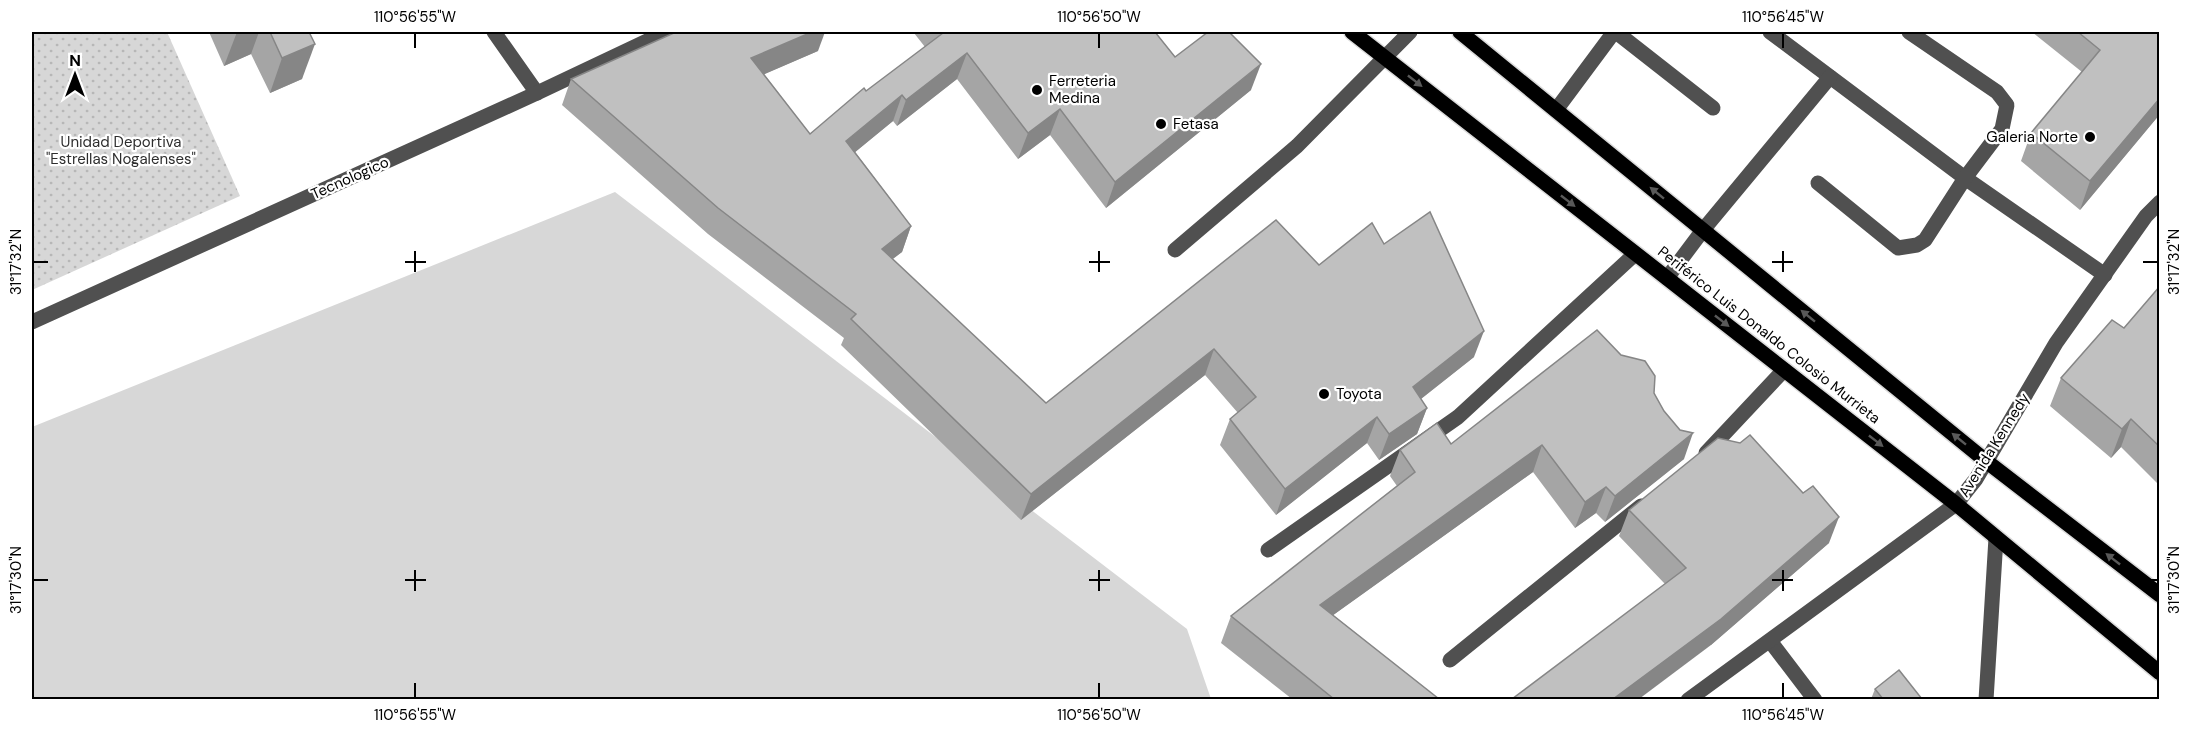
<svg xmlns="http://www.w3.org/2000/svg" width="2191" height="731" font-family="'DM Sans',sans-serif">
  <defs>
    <pattern id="park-dots" width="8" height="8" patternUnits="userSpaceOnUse" patternTransform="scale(1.5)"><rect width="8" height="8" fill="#d7d7d7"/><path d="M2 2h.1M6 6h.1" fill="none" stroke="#b7b7b7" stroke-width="1.8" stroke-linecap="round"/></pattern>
  </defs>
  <rect width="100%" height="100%" fill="#fff"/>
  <!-- green -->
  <path fill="#d7d7d7" d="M615 192 1187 629 1211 699 32 700V427Z"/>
  <!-- park -->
  <path fill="url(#park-dots)" d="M32 32H167L240 196 32 290Z"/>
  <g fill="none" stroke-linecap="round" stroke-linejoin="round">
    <!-- major casing -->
    <g stroke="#dbdbdb" stroke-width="18">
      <g id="major">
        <path d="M1352 32 1956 504 2160 673"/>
        <path d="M1460 32 1986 461 2160 595"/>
      </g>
    </g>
    <!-- minor -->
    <g stroke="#505050" stroke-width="15">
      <path d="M494 32 537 93"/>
      <path d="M1616 32 1713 108"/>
      <path d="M1770 32 1965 178 2105 275"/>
      <path d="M1556 110 1614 32"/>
      <path d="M1818 183 1898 248 1917 245 1925 240 1965 178 2002 129 2007 105 1997 92 1909 32"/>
      <path d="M1175 250 1297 146 1410 32"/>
      <path d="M1667 278 1703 230 1830 77"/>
      <path d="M32 322 537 93 666 32"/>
      <path d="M1706 453 1784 370"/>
      <path d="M1268 550 1458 417 1635 254"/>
      <path d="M1770 641 1815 700"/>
      <path d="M1450 660 1641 506"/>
      <path d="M1688 700 1956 504 1976 479 2056 343 2146 216 2160 202"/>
      <path d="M1986 700 1996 538"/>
    </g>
    <!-- major -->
    <use href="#major" stroke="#000" stroke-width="15"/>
  </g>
  <!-- wall -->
  <g fill="#a5a5a5">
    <path d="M209 32H309L302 79 270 93 251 54 224 66Z"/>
    <path d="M915 32H1155L1175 57 1251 90 1106 208 1050 135 1018 159 957 79 897 126 893 121 855 152 911 226 902 252 892 259 1046 403 1319 265 1384 244 1474 357 1421 399 1427 408 1417 434 1379 460 1367 443 1276 515 1220 445 1230 419 1238 413 1205 375 1021 520 841 345 844 338 708 234 562 105 571 79 818 51 764 74 810 134 925 47 914 33Z"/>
    <path d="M2032 32H2160V114L2080 210 2021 161 2031 133 2082 72Z"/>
    <path d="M2160 286V486L2121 447 2111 458 2050 406 2061 378 2124 328Z"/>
    <path d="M1654 393 1684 459 1605 522 1596 513 1575 528 1533 472 1333 615 1439 699H1292L1221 643 1231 616 1397 486 1390 476 1400 450 1451 444Z"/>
    <path d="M1629 510 1829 543 1711 645 1665 584 1619 536Z"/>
    <path d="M1875 689 1922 699H1871Z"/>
  </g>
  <!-- shaded-wall -->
  <g fill="#868686">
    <path d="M237 32H259L251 54 224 66Z"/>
    <path d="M812 32H825L818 51 742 84 751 58Z"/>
    <path d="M315 44 302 79 270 93 282 58Z"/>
    <path d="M967 53 957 79 897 126 906 100Z"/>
    <path d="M1261 64 1251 90 1106 208 1115 182Z"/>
    <path d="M902 95 893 121 837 167 846 141Z"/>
    <path d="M2160 98V114L2080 210 2090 181Z"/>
    <path d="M1060 109 1050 135 1018 159 1028 133Z"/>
    <path d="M911 226 902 252 872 275 882 249Z"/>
    <path d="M1484 331 1474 357 1403 413 1413 387Z"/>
    <path d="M1214 349 1205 375 1021 520 1031 494Z"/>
    <path d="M1427 408 1417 434 1379 460 1389 434Z"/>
    <path d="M1377 417 1367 443 1276 515 1285 489Z"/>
    <path d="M2131 419 2121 447 2111 458 2122 429Z"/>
    <path d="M1693 433 1684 459 1605 522 1615 496Z"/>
    <path d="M1542 445 1533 472 1311 631 1320 605Z"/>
    <path d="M1606 487 1596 513 1575 528 1585 502Z"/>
    <path d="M1839 517 1829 543 1711 645 1639 699H1613Z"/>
  </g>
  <!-- building -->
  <g fill="#c0c0c0" stroke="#868686" stroke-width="1.5">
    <path d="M270 32H309L315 44 282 58Z"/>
    <path d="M676 32H812L751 58 810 134 864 88 866 91 943 33 942 32H1155L1175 57 1208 32H1229L1261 64 1115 182 1060 109 1028 133 967 53 906 100 902 95 846 141 911 226 882 249 1046 403 1276 220 1319 265 1372 223 1384 244 1430 212 1484 331 1413 387 1427 408 1389 434 1377 417 1285 489 1230 419 1256 397 1214 349 1031 494 851 319 856 314 718 208 571 79Z"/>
    <path d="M2078 32H2160V98L2090 181 2031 133 2100 50Z"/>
    <path d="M2160 286V447L2131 419 2122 429 2061 378 2112 320 2124 328Z"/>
    <path d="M1597 330 1621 355 1645 361 1655 376 1654 393 1664 411 1680 430 1693 433 1615 496 1606 487 1585 502 1542 445 1320 605 1439 699H1334L1231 616 1415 472 1400 450 1437 423 1451 444Z"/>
    <path d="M1750 435 1803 493 1813 486 1839 517 1721 619 1613 699H1512L1686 568 1629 510 1718 438 1740 443Z"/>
    <path d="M1899 670 1922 699H1883L1875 689Z"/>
  </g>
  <!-- one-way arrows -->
  <defs><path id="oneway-solid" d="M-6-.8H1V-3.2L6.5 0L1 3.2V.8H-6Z" transform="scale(1.5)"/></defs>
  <g fill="#595959">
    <use href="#oneway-solid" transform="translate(1415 81) rotate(38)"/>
    <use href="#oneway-solid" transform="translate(1657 193) rotate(-141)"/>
    <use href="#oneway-solid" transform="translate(1568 201) rotate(38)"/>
    <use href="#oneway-solid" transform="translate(1808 316) rotate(-141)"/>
    <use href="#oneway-solid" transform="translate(1722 321) rotate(38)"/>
    <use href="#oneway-solid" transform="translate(1959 439) rotate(-141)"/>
    <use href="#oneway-solid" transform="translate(1876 441) rotate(38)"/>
    <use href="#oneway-solid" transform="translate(2113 559) rotate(-142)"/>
  </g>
  <!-- ticks -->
  <path fill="none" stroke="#000" stroke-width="2" d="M415 33V48M1099 33V48M1783 33V48M415 251V272M1099 251V272M1783 251V272M33 262H48M405 262H426M1089 262H1110M1772 262H1793M2143 262H2158M415 570V591M1099 570V591M1783 570V591M33 580H48M405 580H426M1089 580H1110M1772 580H1793M2143 580H2158M415 683V698M1099 683V698M1783 683V698"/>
  <!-- markers -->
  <g fill="#000" stroke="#fff" stroke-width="2">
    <circle cx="1037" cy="90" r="6"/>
    <circle cx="1161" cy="124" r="6"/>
    <circle cx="2090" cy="137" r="6"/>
    <circle cx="1324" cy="394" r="6"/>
  </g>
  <g text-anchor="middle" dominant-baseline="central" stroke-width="4.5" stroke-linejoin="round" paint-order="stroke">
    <!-- poi labels -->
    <g font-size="15" fill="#000" stroke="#fff" text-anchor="start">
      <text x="1049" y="81">Ferreteria<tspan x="1049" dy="17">Medina</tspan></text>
      <text x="1173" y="124">Fetasa</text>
      <text x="2078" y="137" text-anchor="end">Galeria Norte</text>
      <text x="1336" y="394">Toyota</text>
    </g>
    <!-- park labels -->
    <g font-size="15" fill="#2e2e2e" stroke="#fff">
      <text x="121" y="142">Unidad Deportiva<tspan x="121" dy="17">"Estrellas Nogalenses"</tspan></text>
    </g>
    <!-- street labels -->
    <g font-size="15" fill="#000" stroke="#fff">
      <text transform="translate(350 178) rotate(-24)">Tecnologico</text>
      <text transform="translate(1769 335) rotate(38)">Periférico Luis Donaldo Colosio Murrieta</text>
      <text transform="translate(1994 445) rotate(-58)">Avenida Kennedy</text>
    </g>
  </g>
  <!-- border -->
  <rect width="2191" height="731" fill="none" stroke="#ffffff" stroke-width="66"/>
  <!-- north arrow -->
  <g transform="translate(75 75)" stroke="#ffffff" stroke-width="4.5" paint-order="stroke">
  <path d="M0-4.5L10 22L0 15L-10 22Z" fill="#000000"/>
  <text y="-9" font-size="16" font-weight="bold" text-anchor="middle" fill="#000000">N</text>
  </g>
  <rect x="33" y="33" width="2125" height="665" fill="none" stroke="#000" stroke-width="2"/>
  <g font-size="15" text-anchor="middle" fill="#000">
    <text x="415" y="22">110°56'55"W</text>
    <text x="1099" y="22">110°56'50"W</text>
    <text x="1783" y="22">110°56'45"W</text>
    <text transform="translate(16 262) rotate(-90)" y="5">31°17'32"N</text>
    <text transform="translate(2174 262) rotate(-90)" y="5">31°17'32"N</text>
    <text transform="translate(16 580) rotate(-90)" y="5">31°17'30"N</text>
    <text transform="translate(2174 580) rotate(-90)" y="5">31°17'30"N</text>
    <text x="415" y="720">110°56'55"W</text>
    <text x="1099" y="720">110°56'50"W</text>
    <text x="1783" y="720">110°56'45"W</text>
  </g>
</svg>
